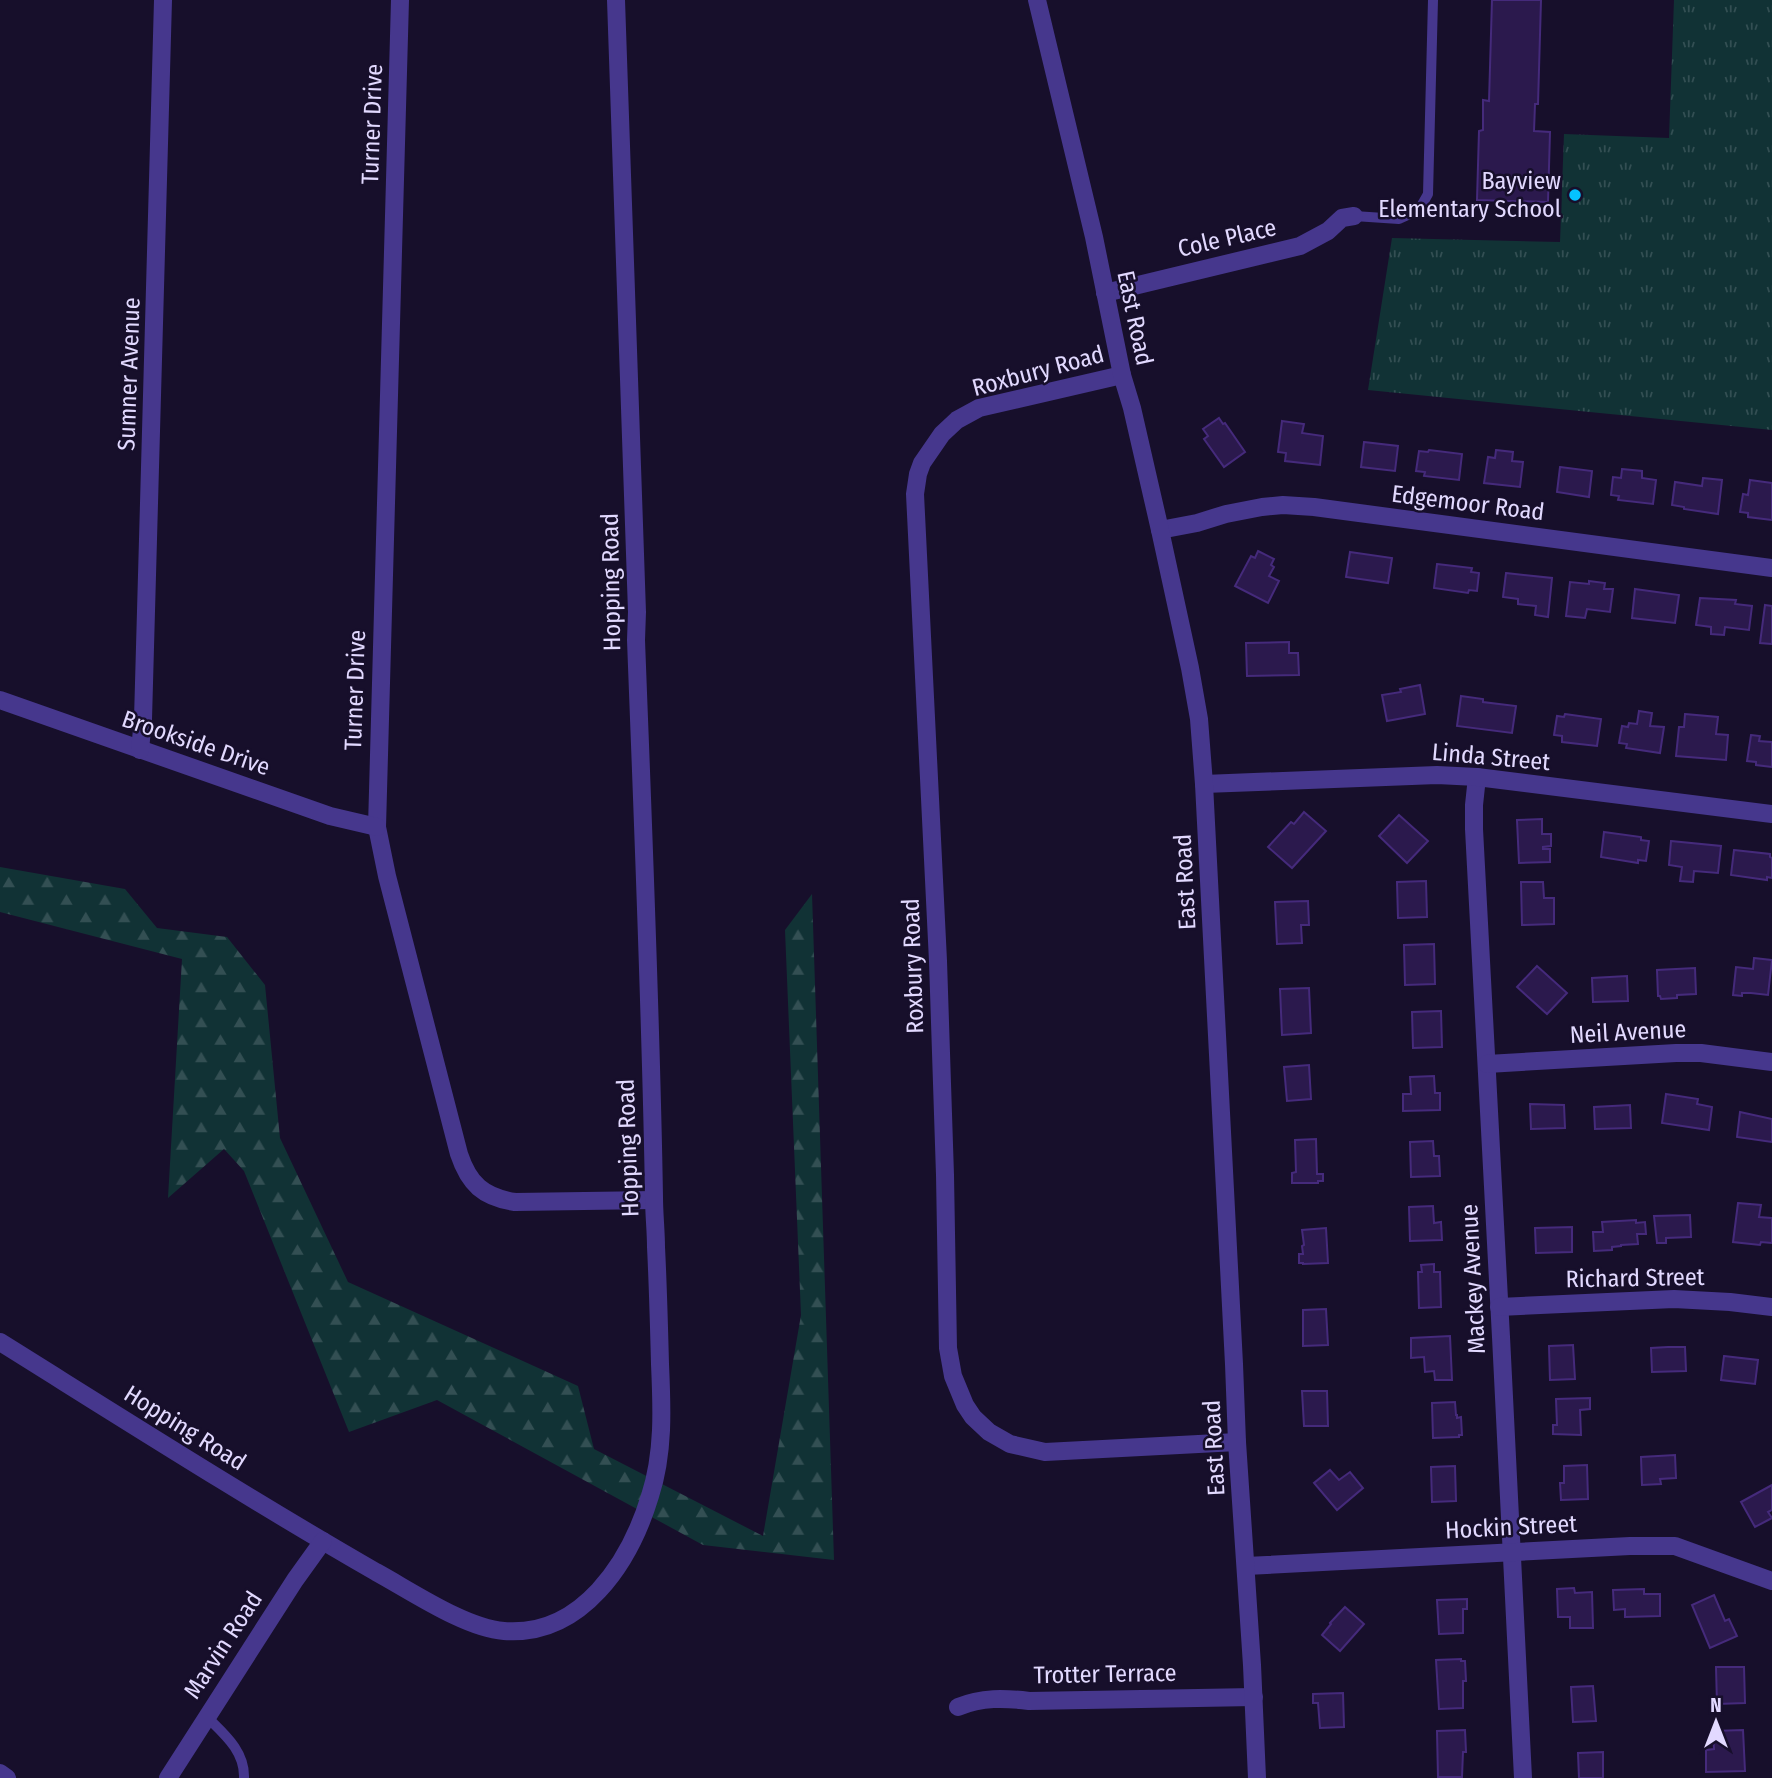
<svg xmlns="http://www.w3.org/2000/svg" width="1772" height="1778" font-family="'Fira Sans Condensed',sans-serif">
  <defs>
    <pattern id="grass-tufts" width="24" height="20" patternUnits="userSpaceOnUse" patternTransform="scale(1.75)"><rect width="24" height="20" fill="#113235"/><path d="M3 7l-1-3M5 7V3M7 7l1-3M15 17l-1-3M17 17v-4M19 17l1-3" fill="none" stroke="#334f53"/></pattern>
    <pattern id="forest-firs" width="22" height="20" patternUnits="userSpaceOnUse" patternTransform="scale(1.75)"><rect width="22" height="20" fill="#113235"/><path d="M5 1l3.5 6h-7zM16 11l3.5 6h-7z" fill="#334f53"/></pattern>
  </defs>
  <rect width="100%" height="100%" fill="#170f2b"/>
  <!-- grass -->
  <path fill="url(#grass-tufts)" d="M1674 0H1772V430L1368 390 1392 238 1560 242 1564 134 1669 138Z"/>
  <!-- forest -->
  <path fill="url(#forest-firs)" d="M0 867 125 889 157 928 227 937 265 985 280 1138 348 1282 578 1386 594 1449 763 1536 801 1315 785 930 812 894 834 1560 703 1545 437 1400 349 1432 244 1171 224 1149 168 1198 182 959 0 912Z"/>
  <!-- building -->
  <g fill="#2b194d" stroke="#452a7b" stroke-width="2">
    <path d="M1492 0H1541L1538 104H1535L1534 131 1550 132 1548 202 1477 200 1479 131 1483 130V100L1489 101Z"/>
    <path d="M1219 418 1223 424 1225 423 1245 452 1224 467 1204 439 1208 436 1203 429Z"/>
    <path d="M1282 421 1304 424 1302 433 1323 436 1320 465 1285 461 1286 453 1278 452Z"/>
    <path d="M1364 442 1398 446 1395 471 1361 467Z"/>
    <path d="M1429 450 1462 454 1459 480 1424 476 1425 472 1416 471 1419 451 1428 452Z"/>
    <path d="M1496 450 1513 452 1512 461 1523 462 1520 487 1484 483 1488 457 1495 458Z"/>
    <path d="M1560 467 1592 471 1589 497 1557 492Z"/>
    <path d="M1622 469 1642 471V478L1656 480 1653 504 1618 500 1619 496 1611 495 1613 477 1621 478Z"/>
    <path d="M1703 478 1722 480 1718 514 1684 509V507L1672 505 1675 482 1702 486Z"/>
    <path d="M1750 480 1772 483V520L1748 517V513L1740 512 1743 494 1748 495Z"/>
    <path d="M1258 551 1274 559 1271 565 1274 567 1269 576 1279 581 1268 603 1235 586 1251 556 1255 558Z"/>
    <path d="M1350 552 1392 558 1388 583 1346 577Z"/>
    <path d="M1437 564 1472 568 1471 572 1479 573 1477 591 1469 590 1468 593 1434 588Z"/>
    <path d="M1506 573 1552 578 1548 617 1535 615 1536 606 1518 604V599L1503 597Z"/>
    <path d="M1589 581 1605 583 1604 589H1613L1610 612 1587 609 1585 618 1566 616 1570 582 1589 584Z"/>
    <path d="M1635 589 1679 595 1675 623 1632 618Z"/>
    <path d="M1700 598 1736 600 1735 604 1752 606 1749 630 1725 627 1724 635 1711 634V627L1696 625Z"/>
    <path d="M1765 605 1772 606V644L1760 643Z"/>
    <path d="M1289 642V653H1298L1299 675 1247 676 1246 643Z"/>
    <path d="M1420 685 1425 714 1387 721 1382 695 1401 692 1400 689Z"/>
    <path d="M1461 696 1483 699V702L1516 706 1512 733 1457 726Z"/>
    <path d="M1639 711 1652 713 1650 726 1664 727 1660 753 1626 748 1627 744 1619 743 1622 726 1628 727 1629 723 1637 724Z"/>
    <path d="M1565 714 1601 719 1597 746 1562 742V736L1554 735 1557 716 1564 717Z"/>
    <path d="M1685 714 1718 717 1716 734 1728 735 1726 760 1676 756 1679 727H1684Z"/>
    <path d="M1751 735 1760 736 1759 741 1772 742V767L1756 765V762L1747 761Z"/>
    <path d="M1304 812 1326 831 1292 868 1268 847 1291 822 1294 824Z"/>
    <path d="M1399 815 1428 841 1407 863 1379 836Z"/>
    <path d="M1542 819V834H1551V846L1543 847V849H1550V862L1519 863 1517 820Z"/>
    <path d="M1604 832 1641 837V840L1649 841 1646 861 1638 860V863L1601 857Z"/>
    <path d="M1671 841 1721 846 1718 873 1694 871 1693 882 1680 881 1682 867 1669 865Z"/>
    <path d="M1734 850 1770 854V857L1772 858V878L1767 877V880L1731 875Z"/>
    <path d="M1426 881 1427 917 1398 918 1397 882Z"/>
    <path d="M1521 882H1543L1544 898H1554V924L1522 925Z"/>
    <path d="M1308 901 1309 925H1301L1302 943 1277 944 1275 902Z"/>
    <path d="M1434 944 1435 984 1405 985 1404 945Z"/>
    <path d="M1754 958 1772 960 1768 995 1751 993H1742V996L1733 995 1736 967 1753 969Z"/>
    <path d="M1537 966 1567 993 1547 1014 1517 987Z"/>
    <path d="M1695 968 1696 994 1677 995V998L1661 999 1660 996H1658L1657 970Z"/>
    <path d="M1627 976 1628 1001 1593 1002 1592 978Z"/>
    <path d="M1309 988 1311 1033 1282 1035 1280 989Z"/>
    <path d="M1441 1011 1442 1047 1413 1048 1412 1012Z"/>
    <path d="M1309 1065 1311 1099 1287 1101 1284 1067Z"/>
    <path d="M1434 1076 1435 1093H1440V1110L1403 1111V1094H1411L1410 1077Z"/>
    <path d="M1666 1094 1698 1099 1697 1104 1712 1107 1709 1130 1662 1123Z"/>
    <path d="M1530 1104 1564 1105 1565 1128 1531 1129Z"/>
    <path d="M1630 1105 1631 1128 1595 1129 1594 1107Z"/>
    <path d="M1740 1112 1772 1119V1142L1737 1137Z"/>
    <path d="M1316 1139 1317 1174H1323V1181H1318V1183H1292V1173L1296 1172 1295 1140Z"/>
    <path d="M1433 1141 1434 1156H1439L1440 1176 1411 1177 1410 1142Z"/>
    <path d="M1738 1203 1761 1205 1759 1217 1772 1218V1243L1761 1242 1760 1245 1733 1242Z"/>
    <path d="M1433 1206 1434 1223 1441 1222 1442 1240 1410 1241 1409 1207Z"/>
    <path d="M1690 1215 1691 1237 1666 1238V1243H1657L1654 1216Z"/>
    <path d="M1636 1220V1223L1645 1222 1646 1234H1637L1638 1244 1621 1245V1246L1612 1247V1250L1594 1251 1593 1232H1603L1602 1222Z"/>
    <path d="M1572 1227V1252L1536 1253 1535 1228Z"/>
    <path d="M1326 1228 1328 1263 1303 1264V1263H1299V1254H1303L1302 1246 1304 1245 1302 1230Z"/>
    <path d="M1434 1264V1272H1440L1441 1307 1419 1308 1418 1272H1422L1421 1265Z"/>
    <path d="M1326 1309 1328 1345 1303 1346V1310Z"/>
    <path d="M1450 1336 1452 1380H1435L1434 1371 1425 1372 1424 1357 1411 1358V1338Z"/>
    <path d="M1573 1345 1575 1379 1550 1380 1549 1346Z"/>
    <path d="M1668 1347H1685L1686 1371 1652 1372 1651 1348Z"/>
    <path d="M1724 1356 1758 1360 1755 1384 1721 1380Z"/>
    <path d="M1302 1391H1327L1328 1426H1304Z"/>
    <path d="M1590 1398V1409L1580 1410 1581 1435 1553 1434V1425H1557L1556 1399Z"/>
    <path d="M1455 1402 1456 1415H1457V1418L1461 1417 1462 1435H1459V1437L1433 1438 1432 1403Z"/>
    <path d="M1675 1455 1676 1478 1660 1479 1661 1484 1642 1485 1641 1457Z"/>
    <path d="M1587 1465 1588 1499 1561 1500 1560 1483H1564V1466Z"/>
    <path d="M1455 1466 1456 1501 1432 1502 1431 1467Z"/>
    <path d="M1330 1470 1339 1480 1350 1472 1363 1488 1337 1510 1314 1483Z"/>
    <path d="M1772 1485V1510L1768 1512 1772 1518 1755 1527 1741 1502Z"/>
    <path d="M1574 1588 1575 1593 1592 1592 1593 1628H1570V1617H1558L1557 1589Z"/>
    <path d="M1644 1589V1594H1660V1616L1625 1617V1609L1614 1610 1613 1590Z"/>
    <path d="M1714 1595 1725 1621 1729 1619 1737 1636 1710 1648 1692 1605Z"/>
    <path d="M1467 1599V1609H1463V1633L1439 1634 1437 1600Z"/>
    <path d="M1345 1607 1364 1624 1340 1651 1322 1635 1331 1624 1330 1623Z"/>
    <path d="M1461 1659V1661H1465L1466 1681H1463V1708L1439 1709 1436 1660Z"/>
    <path d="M1716 1667H1744L1745 1703 1717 1704Z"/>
    <path d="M1593 1686 1596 1721 1573 1722 1571 1687Z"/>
    <path d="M1343 1693 1344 1727 1320 1728 1318 1703H1313V1694Z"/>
    <path d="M1465 1730 1466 1752H1463L1462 1777H1438L1437 1731Z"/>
    <path d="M1743 1730 1745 1771 1706 1772V1750L1714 1749 1713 1731Z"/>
    <path d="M1603 1752V1778H1579L1578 1753Z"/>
  </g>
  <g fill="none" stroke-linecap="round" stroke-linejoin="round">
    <!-- service -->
    <g stroke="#46378d" stroke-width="10">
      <path d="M1354 216 1399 219 1419 210 1428 194 1433 0"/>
      <path d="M207 1717C224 1734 245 1751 244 1778"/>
    </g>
    <!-- minor -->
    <g stroke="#46378d" stroke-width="18">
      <path d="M400 0 377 827 387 876 459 1154C469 1184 483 1197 515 1202L654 1200"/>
      <path d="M1105 293 1300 246 1328 231 1342 218 1354 216"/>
      <path d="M1122 375 979 408 957 420 942 434 922 463 918 474 915 494 938 961 945 1175 948 1348 953 1376 965 1405 973 1417 989 1432 1010 1444 1045 1452 1237 1442"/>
      <path d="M1160 530 1197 523 1226 514 1262 507 1283 505 1314 507 1772 568"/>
      <path d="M0 700 330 816 377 827"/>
      <path d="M140 750 143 719 163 0"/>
      <path d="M1477 777 1474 805V829L1501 1337 1523 1778"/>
      <path d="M1204 784 1437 775 1477 777 1772 814"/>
      <path d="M1487 1064 1676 1053H1701L1772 1062"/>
      <path d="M1499 1307 1674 1299 1730 1302 1772 1307"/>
      <path d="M0 1342C125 1420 249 1499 376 1572 411 1591 465 1628 504 1631 582 1637 630 1562 650 1496 664 1453 662 1408 660 1364 659 1325 658 1286 656 1247 656 1231 654 1214 654 1197 651 1012 643 826 636 640L637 612 616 0"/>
      <path d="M1246 1566 1630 1546H1675L1772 1581"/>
      <path d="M958 1707C982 1697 1005 1698 1029 1701L1254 1697"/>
      <path d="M0 1773 7 1778"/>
      <path d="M168 1778 295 1580 323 1541"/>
    </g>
    <!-- tertiary -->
    <path stroke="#46378d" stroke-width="18" d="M1037 0 1094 237 1122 375 1132 408 1160 530 1190 668 1199 719 1204 784 1234 1364 1237 1442 1252 1665 1257 1778"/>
  </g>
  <!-- markers -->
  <circle fill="#05c3ff" stroke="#170f2b" stroke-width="2.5" cx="1575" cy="195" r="7"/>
  <g text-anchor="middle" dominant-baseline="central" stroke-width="5" stroke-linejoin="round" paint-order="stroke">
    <!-- street labels -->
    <g font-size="24" fill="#e2d9ff" stroke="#170f2b">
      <text transform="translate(372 124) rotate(-88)">Turner Drive</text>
      <text transform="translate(1227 238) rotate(-13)">Cole Place</text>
      <text transform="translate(1135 318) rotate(78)">East Road</text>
      <text transform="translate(1038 371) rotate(-15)">Roxbury Road</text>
      <text transform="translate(129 374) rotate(-88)">Sumner Avenue</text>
      <text transform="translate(1468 503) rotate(7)">Edgemoor Road</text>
      <text transform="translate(611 582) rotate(-91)">Hopping Road</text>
      <text transform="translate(355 690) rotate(-88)">Turner Drive</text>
      <text transform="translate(196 743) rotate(19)">Brookside Drive</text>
      <text transform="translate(1491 757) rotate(5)">Linda Street</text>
      <text transform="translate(1185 882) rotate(-93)">East Road</text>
      <text transform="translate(913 966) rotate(-92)">Roxbury Road</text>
      <text transform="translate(1628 1032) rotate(-3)">Neil Avenue</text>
      <text transform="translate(628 1148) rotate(-92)">Hopping Road</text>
      <text transform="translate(1635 1278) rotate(-1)">Richard Street</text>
      <text transform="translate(1473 1279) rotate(-93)">Mackey Avenue</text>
      <text transform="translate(185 1428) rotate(32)">Hopping Road</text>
      <text transform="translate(1214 1448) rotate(-93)">East Road</text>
      <text transform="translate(1511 1527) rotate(-3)">Hockin Street</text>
      <text transform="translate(223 1645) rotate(-57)">Marvin Road</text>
      <text transform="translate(1105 1674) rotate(-1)">Trotter Terrace</text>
    </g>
    <!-- poi labels -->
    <g font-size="24" fill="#e2d9ff" stroke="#170f2b" text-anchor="end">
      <text x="1561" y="181">Bayview<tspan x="1561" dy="28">Elementary School</tspan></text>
    </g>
  </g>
  <!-- north arrow -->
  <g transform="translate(1716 1722)" stroke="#170f2b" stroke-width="5" paint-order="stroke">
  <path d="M0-5L12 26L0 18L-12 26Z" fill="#e2d9ff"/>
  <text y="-10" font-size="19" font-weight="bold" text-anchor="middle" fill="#e2d9ff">N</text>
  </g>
</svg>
